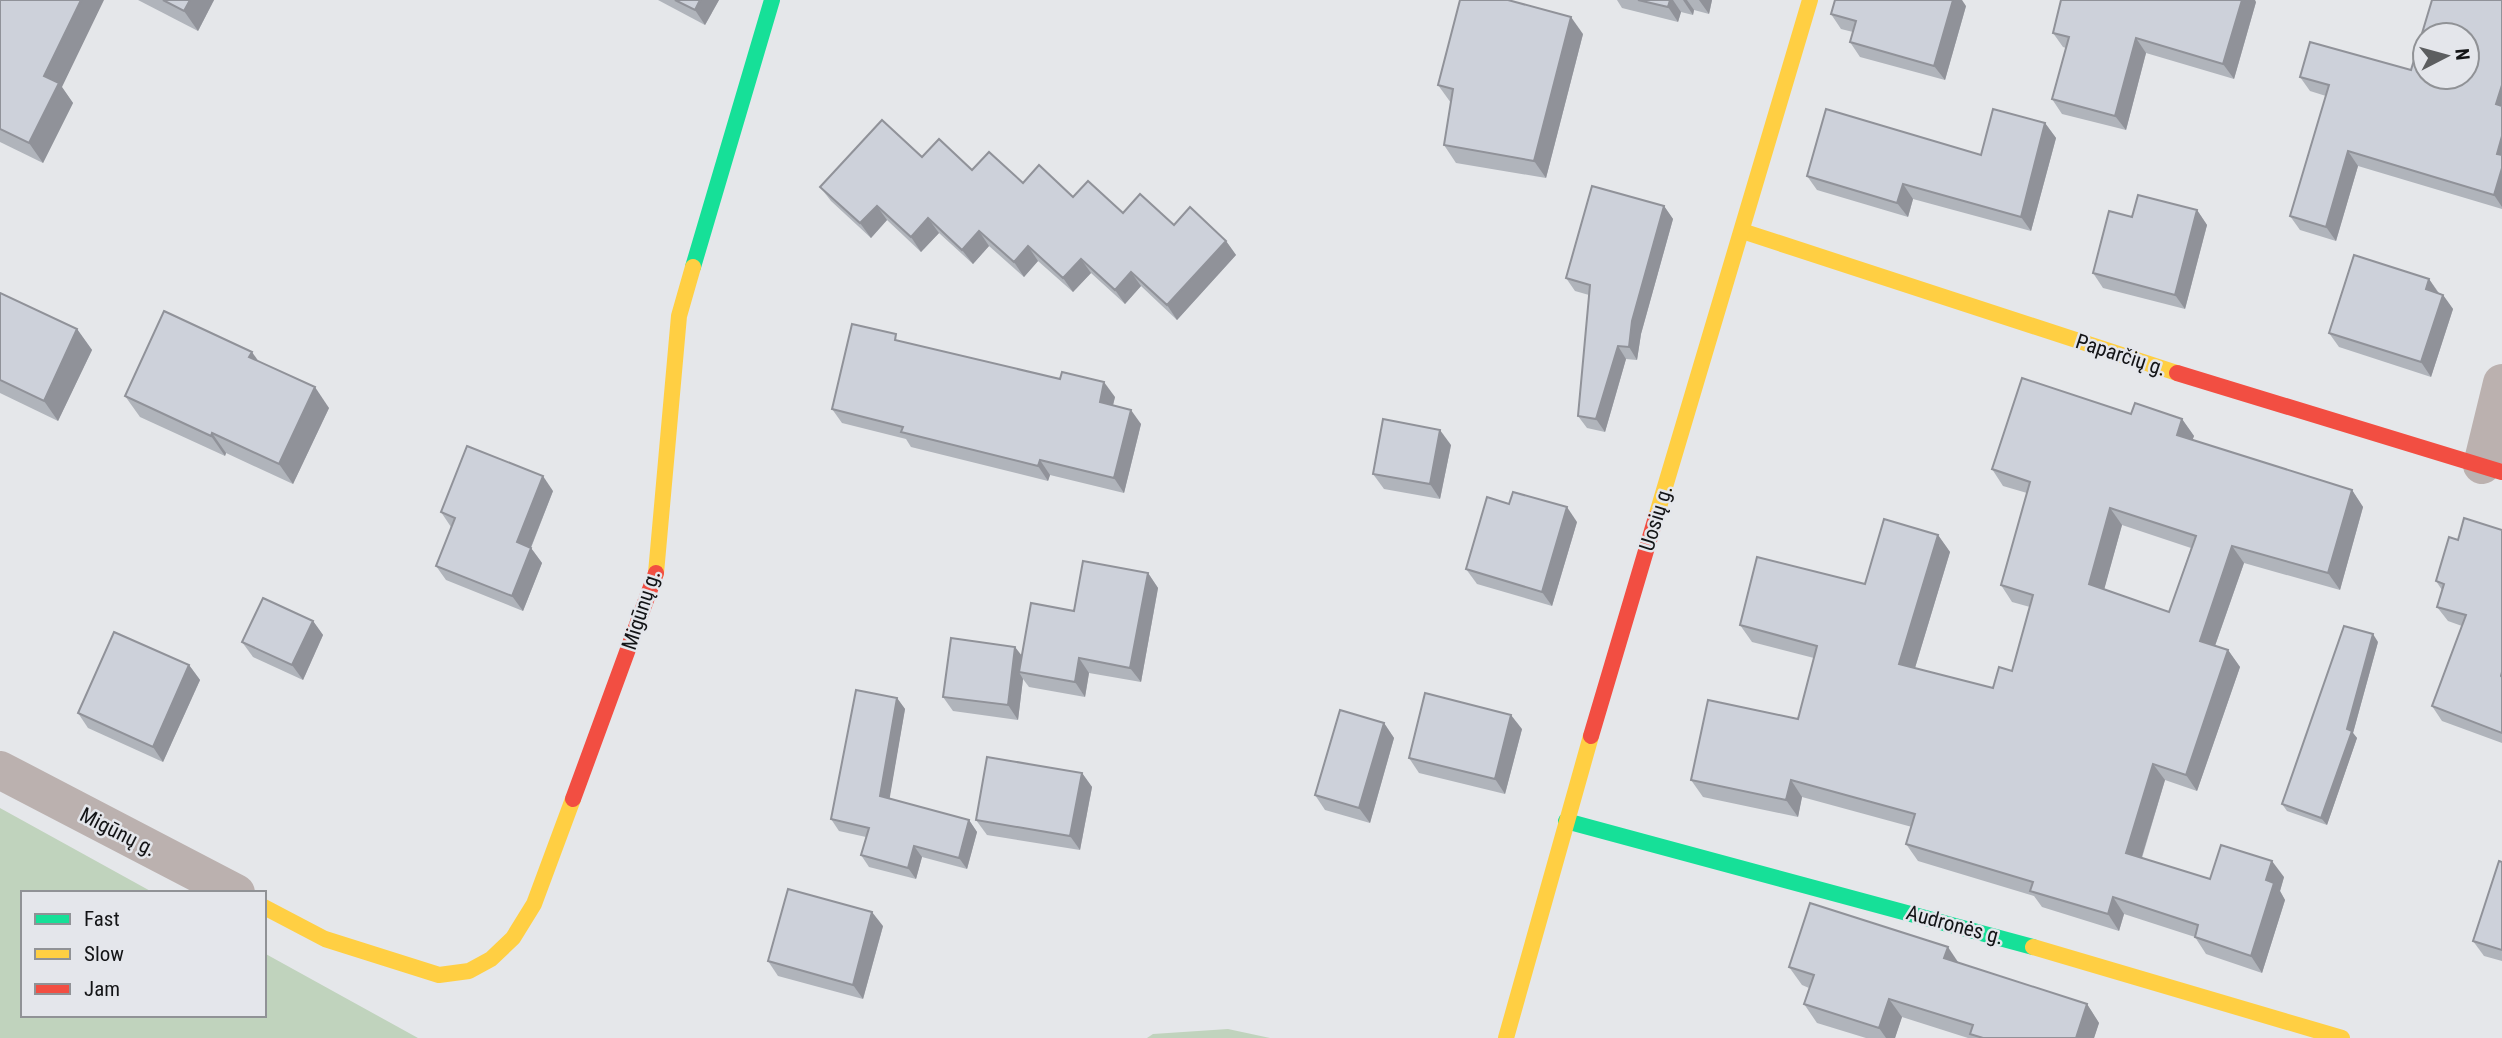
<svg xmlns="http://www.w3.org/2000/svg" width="2502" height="1038" font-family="'Roboto Condensed',sans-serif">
  <rect width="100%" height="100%" fill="#e5e7ea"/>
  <!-- green -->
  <g fill="#c0d3bd">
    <path d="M0 808 154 893H23V1015H264V953L418 1038H0Z"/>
    <path d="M1228 1029 1270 1038H1147L1153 1034Z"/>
  </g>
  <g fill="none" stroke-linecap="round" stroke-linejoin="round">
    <!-- street -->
    <g stroke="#bbb1af" stroke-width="38">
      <path d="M2482 465 2502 383"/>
      <path d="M0 770 236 893"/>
    </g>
    <!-- fast -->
    <g stroke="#16e098" stroke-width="16">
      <path d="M693 267 772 0"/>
      <path d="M1566 821 2033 947"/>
    </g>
    <!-- slow -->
    <g stroke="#ffcf43" stroke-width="16">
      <path d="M1742 231 2177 373"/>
      <path d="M1656 517 1810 0"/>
      <path d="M656 573 679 316 693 267"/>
      <path d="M264 907 325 939 439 975 469 971 491 959 513 938 534 904 573 799"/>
      <path d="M2033 947 2342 1038"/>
      <path d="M1506 1038 1591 736"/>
    </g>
    <!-- jam -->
    <g stroke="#f24e42" stroke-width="16">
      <path d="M2177 373 2502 472"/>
      <path d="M1591 736 1656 517"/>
      <path d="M573 799 656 573"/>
    </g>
  </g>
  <!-- wall -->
  <g fill="#b0b4bb" fill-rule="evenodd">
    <path d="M0 0 73 103 43 163 0 142Z"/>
    <path d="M138 0H214L198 31Z"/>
    <path d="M658 0H719L705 25Z"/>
    <path d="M1617 0H1712L1709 14 1694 10 1693 15 1681 12 1678 22 1622 8Z"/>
    <path d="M2502 0V209L2358 166 2336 241 2300 230 2290 216 2326 96 2310 91 2300 77 2411 70Z"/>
    <path d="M2256 2 2234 79 2146 53 2126 130 2062 114 2052 99 2066 48 2063 47 2053 33Z"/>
    <path d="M1966 6 1945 80 1860 57 1850 42 1853 32 1841 29 1831 14Z"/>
    <path d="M1583 34 1546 178 1456 163 1444 145 1451 103 1438 85Z"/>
    <path d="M2045 123 2056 138 2031 231 1913 199 1908 217 1817 190 1807 176 1981 155Z"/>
    <path d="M922 157 1023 183 1123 213 1174 225 1226 241 1236 255 1177 320 1141 286 1125 304 1091 273 1073 292 1038 261 1024 277 989 246 973 264 939 233 921 252 887 220 871 238 831 201 820 187Z"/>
    <path d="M1664 206 1673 219 1641 334 1637 360 1626 359 1605 432 1587 428 1578 416 1589 295 1575 291 1566 278Z"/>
    <path d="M2197 210 2207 225 2185 309 2103 288 2093 273 2132 217Z"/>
    <path d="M2429 279 2439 293 2443 295 2453 309 2431 377 2339 347 2329 333Z"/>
    <path d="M0 293 77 329 92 350 58 421 0 393Z"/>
    <path d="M901 342 1115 397 1113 405 1141 424 1124 493 1050 475 1048 481 911 447 906 439 842 423 832 409Z"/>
    <path d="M259 362 329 408 293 484 226 453 225 456 140 417 125 396Z"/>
    <path d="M2131 414 2182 419 2194 436 2192 440 2352 490 2363 507 2340 590 2244 563 2215 646 2228 650 2240 667 2197 791 2165 780 2142 858 2210 879 2284 877 2280 891 2285 900 2262 973 2206 954 2195 937 2124 914 2119 931 2042 907 2034 896 1918 861 1906 844 1912 827 1802 797 1798 817 1703 797 1691 780 1798 719 1814 658 1752 642 1740 625 1865 584 1938 535 1950 552 1915 668 1993 688 2012 671 2030 607 2012 602 2001 585 2027 493 2003 486 1992 469ZM2122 525 2191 548 2169 612 2104 589Z"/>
    <path d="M1451 445 1440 499 1384 489 1373 474Z"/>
    <path d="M553 491 531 548 542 563 523 611 446 580 436 566 451 527 441 512Z"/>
    <path d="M1577 522 1552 606 1477 584 1466 569Z"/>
    <path d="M2502 530V743L2442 721 2432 706 2462 626 2448 621 2437 607 2442 590 2436 581 2458 540Z"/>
    <path d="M1148 573 1158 588 1141 682 1089 673 1085 697 1029 687 1023 679 1018 720 953 711 943 697 1022 656 1074 611Z"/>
    <path d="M313 621 323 635 303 680 253 657 242 642Z"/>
    <path d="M2378 642 2353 733 2357 738 2327 825 2287 811 2282 804Z"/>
    <path d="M189 665 200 680 163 762 88 728 78 713Z"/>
    <path d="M897 698 905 709 889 799 969 820 977 832 967 869 922 857 916 879 869 867 861 855 866 837 839 831 831 819Z"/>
    <path d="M1384 723 1394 738 1370 823 1325 810 1315 795Z"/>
    <path d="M1522 729 1505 794 1419 773 1409 758Z"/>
    <path d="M1082 773 1092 787 1080 850 987 835 976 820Z"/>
    <path d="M2502 862V961L2484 956 2473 941Z"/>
    <path d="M883 926 863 999 778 976 768 961Z"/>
    <path d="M1959 963 2087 1004 2099 1023 2094 1038H1968L1902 1017 1895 1038H1866L1817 1023 1804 1004 1809 988 1802 985 1789 967Z"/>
  </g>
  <!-- shaded-wall -->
  <g fill="#909299">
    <path d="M81 0H104L62 87 73 103 43 163 29 143 44 76Z"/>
    <path d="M190 0H214L198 31 184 11Z"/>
    <path d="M700 0H719L705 25 695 10Z"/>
    <path d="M1670 0H1673L1681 12 1678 22 1668 7Z"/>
    <path d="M1683 0H1687L1694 10 1693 15Z"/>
    <path d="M1699 0H1712L1709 14Z"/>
    <path d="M1953 0H1962L1966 6 1945 80 1934 66Z"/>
    <path d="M2242 0H2255L2256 2 2234 79 2223 64Z"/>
    <path d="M1571 17 1583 34 1546 178 1534 161Z"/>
    <path d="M2136 38 2146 53 2126 130 2115 116Z"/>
    <path d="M2502 85V112L2496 104Z"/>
    <path d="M2045 123 2056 138 2031 231 2021 217Z"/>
    <path d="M2502 136V161L2497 154Z"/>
    <path d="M2348 151 2358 166 2336 241 2326 227Z"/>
    <path d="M2502 168V207L2494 195Z"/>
    <path d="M1903 184 1913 199 1908 217 1897 203Z"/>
    <path d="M877 206 887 220 871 238 860 223Z"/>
    <path d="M1664 206 1673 219 1641 334 1637 360 1629 347 1632 321Z"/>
    <path d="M2197 210 2207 225 2185 309 2175 295Z"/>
    <path d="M928 218 939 233 921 252 911 237Z"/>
    <path d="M979 231 989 246 973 264 962 250Z"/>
    <path d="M1226 241 1236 255 1177 320 1167 305Z"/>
    <path d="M1028 246 1038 261 1024 277 1014 262Z"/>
    <path d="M1081 259 1091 273 1073 292 1063 278Z"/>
    <path d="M1131 272 1141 286 1125 304 1115 290Z"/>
    <path d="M2429 279 2439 294 2426 289Z"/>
    <path d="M2443 295 2453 309 2431 377 2421 362Z"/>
    <path d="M77 329 92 350 58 421 44 401Z"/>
    <path d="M1618 346 1626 359 1605 432 1596 419Z"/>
    <path d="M252 352 266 372 249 357Z"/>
    <path d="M1104 382 1115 397 1110 417 1100 402Z"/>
    <path d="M315 387 329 408 293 484 279 464Z"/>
    <path d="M1131 410 1141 424 1124 493 1114 478Z"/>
    <path d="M2182 419 2194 436 2188 452 2177 435Z"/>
    <path d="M1440 430 1451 445 1440 499 1430 484Z"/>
    <path d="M212 433 226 453 225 456 211 436Z"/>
    <path d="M1040 460 1050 475 1048 481 1038 466Z"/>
    <path d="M543 476 553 491 527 557 517 542Z"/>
    <path d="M2352 490 2363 507 2340 590 2328 573Z"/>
    <path d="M1567 507 1577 522 1552 606 1542 592Z"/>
    <path d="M2110 508 2122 525 2101 601 2089 584Z"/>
    <path d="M1938 535 1950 552 1911 681 1899 664Z"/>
    <path d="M2232 546 2244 563 2211 657 2200 641Z"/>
    <path d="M531 548 542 563 523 611 512 596Z"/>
    <path d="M1148 573 1158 588 1141 682 1130 668Z"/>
    <path d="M313 621 323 635 303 680 292 665Z"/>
    <path d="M2373 634 2378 642 2353 733 2357 738 2327 825 2321 818Z"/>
    <path d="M1015 647 1026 661 1019 672 1023 679 1018 720 1008 705Z"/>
    <path d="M2228 650 2240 667 2197 791 2186 775Z"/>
    <path d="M1079 658 1089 673 1085 697 1075 682Z"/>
    <path d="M189 665 200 680 163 762 153 747Z"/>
    <path d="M897 698 905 709 888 808 880 796Z"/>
    <path d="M1511 715 1522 729 1505 794 1495 779Z"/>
    <path d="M1384 723 1394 738 1370 823 1359 808Z"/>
    <path d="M2153 764 2165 780 2138 869 2126 853Z"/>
    <path d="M1082 773 1092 787 1080 850 1070 836Z"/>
    <path d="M1791 780 1802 797 1798 817 1786 800Z"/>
    <path d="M969 820 977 832 967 869 959 858Z"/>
    <path d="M914 846 922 857 916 879 908 868Z"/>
    <path d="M2272 861 2284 877 2280 891 2285 900 2262 973 2251 956 2266 880Z"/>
    <path d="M2113 897 2124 914 2119 931 2108 914Z"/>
    <path d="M872 912 883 926 863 999 853 985Z"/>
    <path d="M1948 947 1960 965 1944 958Z"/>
    <path d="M1889 999 1902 1017 1895 1038H1886L1879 1028Z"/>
    <path d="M2087 1004 2099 1023 2094 1038H2076Z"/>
  </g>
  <!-- building -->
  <g fill="#cdd1da" stroke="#909299" stroke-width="2" fill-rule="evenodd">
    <path d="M0 0H81L44 76 59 83 29 143 0 129Z"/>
    <path d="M163 0H190L184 11Z"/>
    <path d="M675 0H700L695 10Z"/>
    <path d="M1460 0H1508L1571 17 1534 161 1444 145 1453 89 1438 85Z"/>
    <path d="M1638 0H1670L1668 7Z"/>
    <path d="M1835 0H1953L1934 66 1850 42 1856 21 1831 14Z"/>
    <path d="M2061 0H2242L2223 64 2136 38 2115 116 2052 99 2069 37 2053 33Z"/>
    <path d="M2432 0H2502V85L2496 104 2502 106V136L2497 154 2502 155V168L2494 195 2348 151 2326 227 2290 216 2329 85 2300 77 2310 42 2411 70ZM2425 35H2467V77H2425Z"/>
    <path d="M1826 109 1981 155 1993 109 2045 123 2021 217 1903 184 1897 203 1807 176Z"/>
    <path d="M882 120 922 157 939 139 972 170 989 152 1023 183 1039 165 1073 197 1088 181 1123 213 1140 194 1174 225 1190 207 1226 241 1167 305 1131 272 1115 290 1081 259 1063 278 1028 246 1014 262 979 231 962 250 928 218 911 237 877 206 860 223 820 187Z"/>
    <path d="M1592 186 1664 206 1632 321 1629 347 1618 346 1596 419 1578 416 1590 285 1566 278Z"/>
    <path d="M2138 195 2197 210 2175 295 2093 273 2109 211 2132 217Z"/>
    <path d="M2354 255 2429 279 2426 289 2443 295 2421 362 2329 333Z"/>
    <path d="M0 293 77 329 44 401 0 380Z"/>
    <path d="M164 311 252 352 249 357 315 387 279 464 212 433 211 436 125 396Z"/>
    <path d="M852 324 896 334 895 340 1060 379 1062 372 1104 382 1100 402 1131 410 1114 478 1040 460 1038 466 901 432 903 427 832 409Z"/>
    <path d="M2022 378 2131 414 2135 403 2182 419 2177 435 2352 490 2328 573 2232 546 2200 641 2228 650 2186 775 2153 764 2126 853 2210 879 2221 845 2272 861 2266 880 2274 883 2251 956 2195 937 2198 925 2113 897 2108 914 2030 891 2033 882 1906 844 1915 814 1791 780 1786 800 1691 780 1708 700 1798 719 1817 646 1740 625 1757 557 1865 584 1884 519 1938 535 1899 664 1993 688 1999 667 2012 671 2033 595 2001 585 2030 482 1992 469ZM2110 508 2196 536 2169 612 2089 584Z"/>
    <path d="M1383 419 1440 430 1430 484 1373 474Z"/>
    <path d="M467 446 543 476 517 542 531 548 512 596 436 566 455 518 441 512Z"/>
    <path d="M1513 492 1567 507 1542 592 1466 569 1487 497 1509 504Z"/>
    <path d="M2464 518 2502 530V672L2501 676 2502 677V733L2432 706 2466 615 2437 607 2444 584 2436 581 2449 537 2458 540Z"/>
    <path d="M1083 561 1148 573 1130 668 1079 658 1075 682 1019 672 1031 603 1074 611Z"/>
    <path d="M263 598 313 621 292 665 242 642Z"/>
    <path d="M2344 626 2373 634 2347 729 2352 731 2321 818 2282 804Z"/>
    <path d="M114 632 189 665 153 747 78 713Z"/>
    <path d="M951 638 1015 647 1008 705 943 697Z"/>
    <path d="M856 690 897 698 880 796 969 820 959 858 914 846 908 868 861 855 869 828 831 819Z"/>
    <path d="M1425 693 1511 715 1495 779 1409 758Z"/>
    <path d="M1340 710 1384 723 1359 808 1315 795Z"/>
    <path d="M987 757 1082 773 1070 836 976 820Z"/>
    <path d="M2499 861 2502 862V950L2473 941Z"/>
    <path d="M788 889 872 912 853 985 768 961Z"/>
    <path d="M1810 903 1948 947 1944 958 2087 1004 2076 1038H1983L1970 1034 1973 1025 1889 999 1879 1028 1804 1004 1814 975 1789 967Z"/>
  </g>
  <g text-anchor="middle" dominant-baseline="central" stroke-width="5" stroke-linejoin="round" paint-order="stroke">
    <!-- street labels -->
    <g font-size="21" fill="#131416" stroke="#e4e6eb">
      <text transform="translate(2121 355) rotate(18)">Paparčių g.</text>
      <text transform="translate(1656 518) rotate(-73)">Uosių g.</text>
      <text transform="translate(641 610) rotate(-72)">Migūnų g.</text>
      <text transform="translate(118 832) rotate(27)">Migūnų g.</text>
      <text transform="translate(1955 925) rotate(15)">Audronės g.</text>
    </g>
  </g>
  <!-- legend -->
  <rect x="21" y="891" width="245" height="126" fill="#e4e6eb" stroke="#909296" stroke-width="2"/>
  <rect x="35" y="914" width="35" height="10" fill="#16e098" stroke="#909296" stroke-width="2"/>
  <text x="84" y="926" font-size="21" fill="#131416">Fast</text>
  <rect x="35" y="949" width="35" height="10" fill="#ffcf43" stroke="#909296" stroke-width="2"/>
  <text x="84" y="961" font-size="21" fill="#131416">Slow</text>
  <rect x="35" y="984" width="35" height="10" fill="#f24e42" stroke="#909296" stroke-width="2"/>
  <text x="84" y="996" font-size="21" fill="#131416">Jam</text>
  <!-- north arrow -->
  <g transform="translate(2446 56) rotate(84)"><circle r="33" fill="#e4e6eb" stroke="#909296" stroke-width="2"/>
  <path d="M0-5L12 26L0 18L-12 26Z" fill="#5c5e60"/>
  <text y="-10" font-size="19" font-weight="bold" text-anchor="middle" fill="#131416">N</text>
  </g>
</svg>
